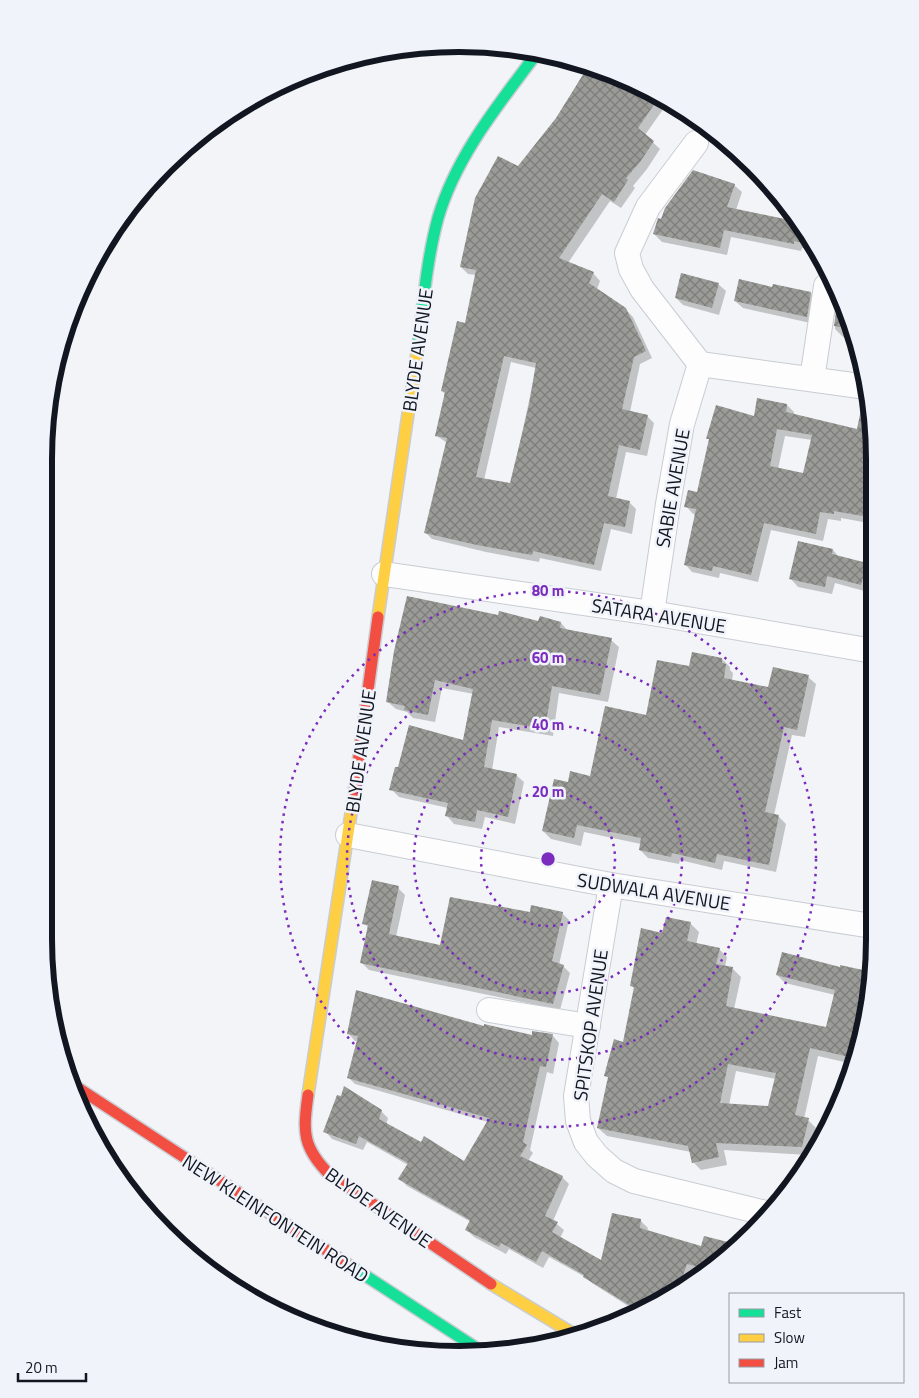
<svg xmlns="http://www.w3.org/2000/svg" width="919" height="1398" font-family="'Titillium Web',sans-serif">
  <defs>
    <pattern id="building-cross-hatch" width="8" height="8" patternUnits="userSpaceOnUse" patternTransform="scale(1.25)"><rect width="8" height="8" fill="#9b9b97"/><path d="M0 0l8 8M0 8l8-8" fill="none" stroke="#7d7d7b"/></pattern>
  </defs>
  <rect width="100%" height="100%" fill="#f2f4f7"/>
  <!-- shadow -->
  <g fill="#0003" fill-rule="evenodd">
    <path d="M567 60 593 66 669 101 645 135 660 149 647 169 633 186 635 188 621 208 610 201 568 263 593 273 600 281 597 289 625 309 633 317 652 358 640 364 630 412 647 416 654 423 647 456 626 452 616 499 629 502 636 509 632 534 611 529 601 571 540 558 539 562 486 552 432 539 425 532 447 443 437 436 445 394 442 391 466 324 476 275 468 274 461 267 518 168 557 118 585 72ZM511 362 536 368 511 485 484 480Z"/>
    <path d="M734 185 742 192 736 210 800 223 817 251 802 248 801 251 731 237 727 255 662 242 654 234 662 220Z"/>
    <path d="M718 284 726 291 719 315 683 305 676 298Z"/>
    <path d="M773 288 811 293 818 301 815 324 743 308 735 301Z"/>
    <path d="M840 295 857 340 843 337 835 329Z"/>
    <path d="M787 405 794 412V415L858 430 860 420 873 423 874 433V524L841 518V521L828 519 823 541 771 530 758 582 720 573 719 578 692 572 685 564 696 515 693 514 686 506 698 494 710 440 708 438ZM785 436 812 440 804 474 778 469Z"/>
    <path d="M833 550 839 557 866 564 874 571 868 592 835 583 832 594 798 587 791 579Z"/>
    <path d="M499 617 539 622 561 623 568 631 611 640 619 647 608 702 559 693 553 736 499 727 492 770 516 775 524 782 515 824 485 817 482 829 454 824 447 816 448 808 399 797 391 789 399 769 463 742 474 694 442 688 435 722 413 718 407 712 396 709 388 702Z"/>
    <path d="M722 659 730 667V670L733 673 732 681 769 688 808 677 816 684 805 737 792 735 774 815 778 816 786 824 776 872 724 861 722 870 680 860 679 864 648 858 640 850 641 844 584 832 581 846 551 839 543 831 569 783 591 777 690 668Z"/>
    <path d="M398 888 405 895 396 937 441 947 530 914 562 913 569 920 559 965 563 966 570 973 560 1010 369 970 362 963 369 928 364 923Z"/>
    <path d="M690 923 699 932 696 945 719 949 727 957 725 967 732 968 741 977 734 1009 826 1028 835 995 785 983 777 975 872 992 853 1064 818 1056 804 1119 808 1120 816 1128 811 1150 808 1155 724 1150 727 1165 701 1170 693 1162 691 1152 607 1136 598 1128 609 1078 606 1075 624 1043 635 989 631 985 663 934ZM736 1071 776 1079 769 1107 729 1105Z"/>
    <path d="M485 1028 532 1036 552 1035 559 1043 553 1074 547 1072 530 1150 533 1153 528 1161 562 1177 569 1184 553 1221 564 1230 560 1238 602 1262 613 1214 641 1221 648 1228 647 1231 702 1247 705 1238 735 1245 704 1272 694 1270 690 1284 631 1311 628 1308V1306L592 1283 587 1278 549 1257 543 1268 509 1249 506 1254 474 1237 467 1230 471 1222 407 1186 400 1179 408 1165 367 1142 363 1150 332 1139 325 1131 381 1111 388 1118 386 1125 421 1144 464 1162 488 1122 355 1084 348 1077 358 1041H355L348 1033Z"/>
  </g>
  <!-- building -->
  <g fill="url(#building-cross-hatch)" fill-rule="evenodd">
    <path d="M589 65 660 96 638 128 654 141 640 162 626 178 628 180 614 202 602 194 559 258 594 272 589 283 626 308 646 351 634 357 622 409 648 415 640 450 619 445 608 496 630 501 625 527 604 523 594 565 533 551 532 555 477 545 424 533 447 438 435 436 445 392 441 391 457 321 465 323 476 270 460 267 475 198 498 156 518 166 556 118ZM504 356 536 363 529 405 510 483 476 477Z"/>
    <path d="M693 170 735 184 727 207 799 222 813 245 794 241V244L724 230 720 248 653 234 658 218 661 219 665 208Z"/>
    <path d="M681 273 719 283 712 308 675 298Z"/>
    <path d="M739 279 772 287 773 284 811 292 807 317 734 301Z"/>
    <path d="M838 297 841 298 852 329 834 326Z"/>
    <path d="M757 398 787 404 786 412 857 429 863 400H869L874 433V518L834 511V514L820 512 816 534 764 523 751 575 713 566 712 571 684 565 696 509 684 507 688 490 697 492 709 439H706L716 405 754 416ZM777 429 812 435 803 473 770 466Z"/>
    <path d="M798 541 833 549 832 554 867 563 861 585 827 576 825 587 789 579Z"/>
    <path d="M407 596 498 615 499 611 538 621 540 616 561 622 560 628 612 638 600 695 552 686 545 729 492 720 484 767 517 774 508 817 477 810 475 822 445 816 448 803 389 790 395 767H398L409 725 463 740 473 689 435 680 428 715 404 710 405 706 386 702 394 651Z"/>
    <path d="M692 652 722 658V663L726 664 724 678 768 687 773 667 809 675 797 730 784 727 765 812 779 815 769 865 717 854 715 863 672 853 671 857 639 850 641 838 577 825 574 838 542 831 554 779 568 782 570 771 590 776 605 706 646 715 657 660 689 666Z"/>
    <path d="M372 880 399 886 389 934 440 945 450 897 530 912 531 905 563 912 552 961 564 965 553 1004 360 963 368 925 362 924Z"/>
    <path d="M666 917 691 922 687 941 720 948 716 964 733 967 726 1006 826 1027 835 990 776 975 782 952 840 967V965L872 972V992L854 1058 810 1048 795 1115 809 1118 802 1147 716 1143 719 1157 692 1163 688 1146 597 1128 608 1077 604 1076 614 1039 623 1042 634 987 630 986 641 928 662 933ZM728 1064 776 1073 768 1106 720 1103Z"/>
    <path d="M356 990 484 1026V1024L532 1035V1031L553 1034 546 1067 540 1066 523 1142 527 1145 520 1156 563 1176 545 1216 558 1222 552 1232 601 1260 612 1213 641 1219 640 1228 701 1246 704 1236 736 1244 708 1269 687 1264 678 1290 636 1309 583 1277 584 1275 542 1251 536 1262 501 1243 499 1247 465 1230 470 1220 398 1179 408 1163 359 1136 356 1144 323 1132 337 1095 341 1096 344 1086 382 1110 379 1119 421 1142 424 1136 464 1161 489 1118 347 1078 358 1036 347 1034Z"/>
  </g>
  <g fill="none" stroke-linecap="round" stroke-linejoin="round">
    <!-- street casing -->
    <g stroke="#c9ccd3" stroke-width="26">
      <g id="street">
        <path d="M696 143 648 207 627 253 631 269 642 289 700 364 867 387"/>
        <path d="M812 379 826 286"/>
        <path d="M384 574 652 613 873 651"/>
        <path d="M652 613 668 504 682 424 700 364"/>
        <path d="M348 835 611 885 872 926"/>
        <path d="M611 885 576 1096 578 1121 586 1142 597 1156 614 1171 634 1181 770 1214"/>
        <path d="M489 1010 588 1026"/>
      </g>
    </g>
    <!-- fast casing -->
    <g stroke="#c9ccd3" stroke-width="14">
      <g id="fast">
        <path d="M417 353C423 309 426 262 438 218 456 156 499 104 537 53"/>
        <path d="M346 1263 481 1351"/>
      </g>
    </g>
    <!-- slow casing -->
    <g stroke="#c9ccd3" stroke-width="14">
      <g id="slow">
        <path d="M378 617 417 353"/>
        <path d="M308 1095 352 807"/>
        <path d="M491 1284 577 1336"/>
      </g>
    </g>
    <!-- jam casing -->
    <g stroke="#c9ccd3" stroke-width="14">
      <g id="jam">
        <path d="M352 807 378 617"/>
        <path d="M72 1084 346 1263"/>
        <path d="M308 1095C303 1132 302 1147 330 1175L491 1284"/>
      </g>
    </g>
    <!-- street -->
    <use href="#street" stroke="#fdfdfe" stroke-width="24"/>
    <!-- fast -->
    <use href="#fast" stroke="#16e098" stroke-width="11"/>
    <!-- slow -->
    <use href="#slow" stroke="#ffcf43" stroke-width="11"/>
    <!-- jam -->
    <use href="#jam" stroke="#f24e42" stroke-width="11"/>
  </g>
  <!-- distance rings -->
  <g fill="none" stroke="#7b2cbf" stroke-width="2.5" stroke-dasharray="2.5 5">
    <circle cx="548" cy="859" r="67"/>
    <circle cx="548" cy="859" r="134"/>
    <circle cx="548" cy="859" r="201"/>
    <circle cx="548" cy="859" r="268"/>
  </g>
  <g text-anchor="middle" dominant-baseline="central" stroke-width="5" stroke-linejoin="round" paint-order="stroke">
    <!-- street labels -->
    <g font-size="19" fill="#121621" stroke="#f0f3f9">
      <text transform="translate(417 350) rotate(-82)">BLYDE AVENUE</text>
      <text transform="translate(672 488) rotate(-80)">SABIE AVENUE</text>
      <text transform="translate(659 615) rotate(9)">SATARA AVENUE</text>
      <text transform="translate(360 751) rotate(-82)">BLYDE AVENUE</text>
      <text transform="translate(654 891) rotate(9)">SUDWALA AVENUE</text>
      <text transform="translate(590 1025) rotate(-82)">SPITSKOP AVENUE</text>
      <text transform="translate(379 1207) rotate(35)">BLYDE AVENUE</text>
      <text transform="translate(276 1218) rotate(33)">NEW KLEINFONTEIN ROAD</text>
    </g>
  </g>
  <!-- crop -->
  <path d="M0 0H919V1398H0ZM459 52H459A407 407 0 0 1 866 459V939A407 407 0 0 1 459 1346H459A407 407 0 0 1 52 939V459A407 407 0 0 1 459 52Z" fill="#f0f3f9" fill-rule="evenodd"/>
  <path fill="none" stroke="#121621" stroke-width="6" d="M459 52H459A407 407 0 0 1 866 459V939A407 407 0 0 1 459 1346H459A407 407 0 0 1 52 939V459A407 407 0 0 1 459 52Z"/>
  <circle cx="548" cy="859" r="8" fill="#7b2cbf" stroke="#f0f3f9" stroke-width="2.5"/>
  <g font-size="15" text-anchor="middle" font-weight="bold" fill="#7b2cbf" stroke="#f0f3f9" stroke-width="5" stroke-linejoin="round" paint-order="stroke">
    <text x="548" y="596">80 m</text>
    <text x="548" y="663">60 m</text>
    <text x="548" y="730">40 m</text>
    <text x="548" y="797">20 m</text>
  </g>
  <!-- legend -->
  <rect x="729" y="1293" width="175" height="90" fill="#f0f3f9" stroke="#979ba3"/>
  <rect x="739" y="1309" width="25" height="8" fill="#16e098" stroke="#979ba3"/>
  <text x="774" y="1318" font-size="15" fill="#121621">Fast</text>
  <rect x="739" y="1334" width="25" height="8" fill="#ffcf43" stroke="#979ba3"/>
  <text x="774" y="1343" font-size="15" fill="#121621">Slow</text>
  <rect x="739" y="1359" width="25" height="8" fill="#f24e42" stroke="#979ba3"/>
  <text x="774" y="1368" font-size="15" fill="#121621">Jam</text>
  <!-- scale -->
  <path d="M18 1373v8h68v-8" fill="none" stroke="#121621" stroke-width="2.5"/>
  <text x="25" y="1373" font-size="15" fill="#121621" stroke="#f0f3f9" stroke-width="4" paint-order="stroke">20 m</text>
</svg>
